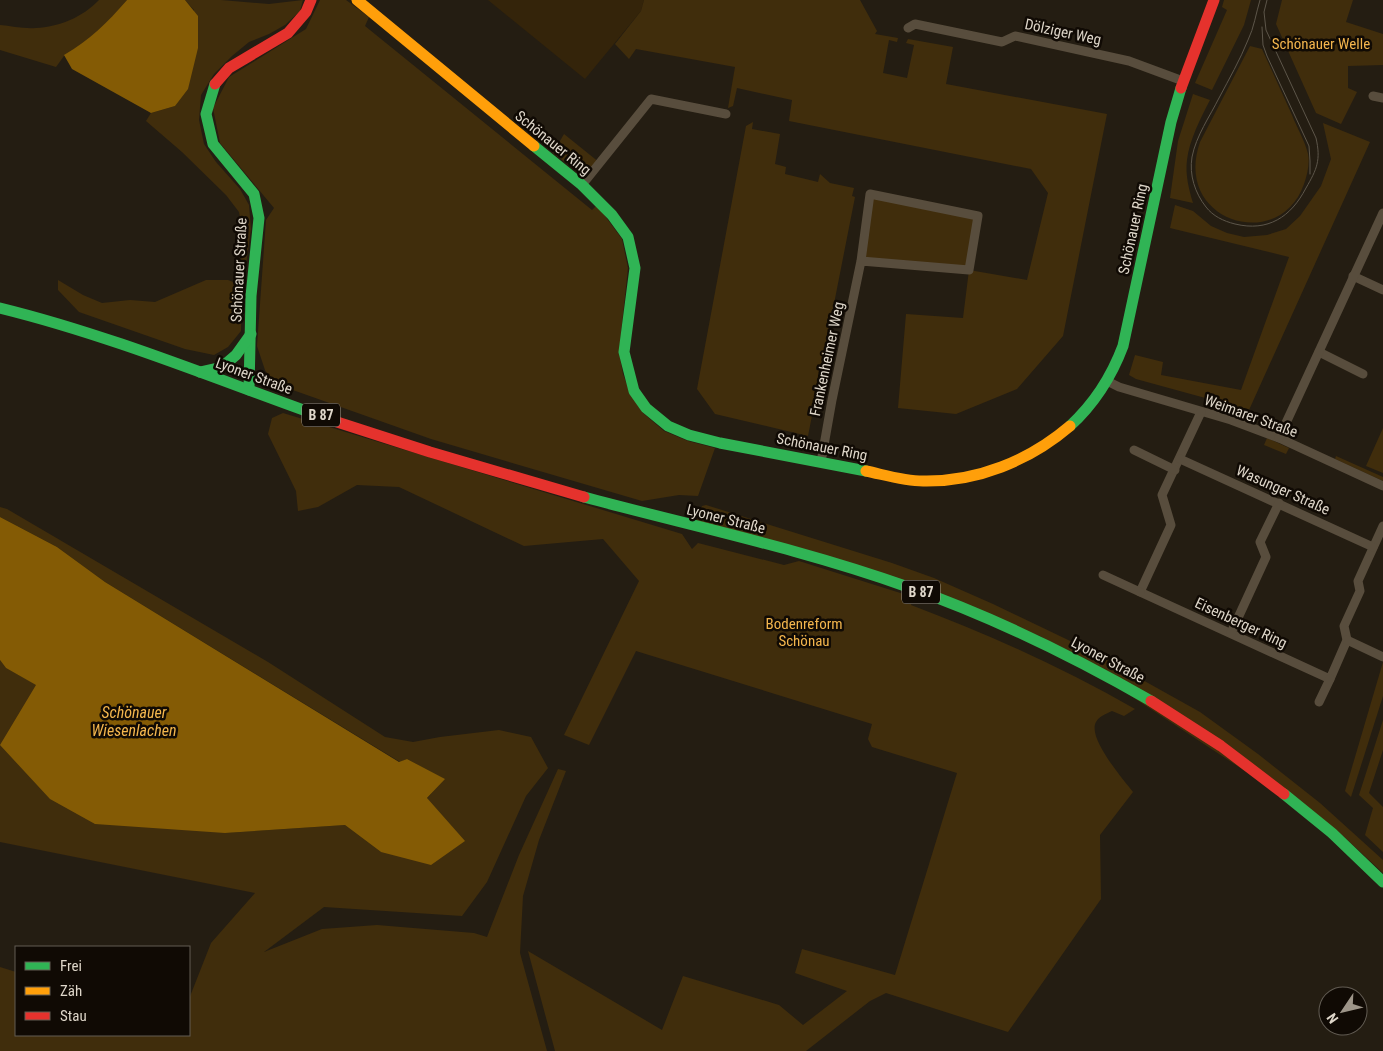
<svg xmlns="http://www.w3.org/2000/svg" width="1383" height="1051" font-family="'Roboto Condensed',sans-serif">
  <rect width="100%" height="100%" fill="#241d12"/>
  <!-- built -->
  <path fill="#34240a" d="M488 0H644L641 11 585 79Z"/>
  <!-- green -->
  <g fill="#402d0c">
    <path d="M99 0H127L106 24 83 44 64 56 56 67 0 50V25C11 26 24 29 36 28 59 27 83 17 99 0Z"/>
    <path d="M185 0H221L269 4 303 0 300 11 285 25 269 34 249 42 232 56 214 74 201 95 199 120 204 144 216 162 240 189 249 205 251 229 242 293 241 331 228 347 214 355 185 349 79 312 58 290V280L83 295 102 303 130 300 155 302 206 280H228L239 284 243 235 239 212 226 195 182 152 146 121 151 113 175 106 194 10Z"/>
    <path d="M320 0H346L369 17 365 26 592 210 597 205 622 239 628 268 619 352 623 374 630 393 643 413 664 431 688 441 715 448 698 496 679 495 642 501 431 439 273 383 265 370 257 346 266 220 274 208 220 143 213 108 229 77 306 29Z"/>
    <path d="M644 0H860L877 31 875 34 898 38 897 42 889 40 883 73 907 78 914 45 906 43 908 39 953 47 946 84 1107 114 1063 336 1017 389 956 414 898 408 906 314 963 318 969 270 861 261 870 194 978 216 969 270 1027 280 1048 193 1031 169 789 121 792 100 737 88 733 106 728 108 735 67 636 49 629 59 615 44 641 11Z"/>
    <path d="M1224 0H1251L1244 25 1212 90 1195 83 1227 10 1222 7Z"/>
    <path d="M1282 0H1353L1346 22 1383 34V65L1348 66V88L1357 92 1341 124 1316 113 1276 24Z"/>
    <path d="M1250 46 1262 49C1272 71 1282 93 1292 115 1297 128 1305 141 1308 154 1310 164 1307 175 1304 184 1280 254 1172 222 1200 142Z"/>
    <path d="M1193 94 1210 100C1201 117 1189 141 1187 160 1185 174 1189 190 1193 203L1170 198 1178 141Z"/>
    <path d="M753 122 752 129 780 134 775 164 786 167 785 174 818 182 820 174 830 183 854 188 852 196 855 197 808 436 715 414 697 389 746 126Z"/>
    <path d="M1323 123 1370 142 1249 410 1136 379 1129 375 1135 355 1163 362 1161 375 1241 390 1289 257 1170 228 1175 205 1193 211 1211 226 1227 233 1244 237 1267 235 1286 229 1300 216 1321 186 1331 159Z"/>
    <path d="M564 134 600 163 584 177 553 153Z"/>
    <path d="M283 413 682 534 692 549 698 543 784 565 799 561 913 597 911 605C988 634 1064 668 1135 709L1124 716 1112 711C1106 714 1099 716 1096 722 1087 738 1123 779 1133 792L1100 835 1101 899 1008 1032 886 993 870 1001 806 1051H555L528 951 662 1030 683 976 779 1005 803 1025 847 991 795 973 802 949 895 975 957 773 872 747 868 739 872 724 636 651 589 745 564 735 639 581 603 539 524 546 399 487 357 485 318 507 298 511 296 491 268 434 272 418Z"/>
    <path d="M1383 428V473L1366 466Z"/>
    <path d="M1267 438 1289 448 1286 454 1264 445Z"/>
    <path d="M1336 456 1383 477V481L1335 459Z"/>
    <path d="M706 505 892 563 934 578 993 604 1089 650 1200 712 1258 754 1320 803 1383 860V873L1342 835 1040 636 697 521 702 506Z"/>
    <path d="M0 507 7 509 268 662 385 737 413 742 440 737 499 730 531 737 548 768 526 796 487 882 462 916 324 907 264 952 322 929 377 925 474 933 487 937 519 855 558 769 566 771 539 840 523 896 520 953 547 1051H0V967L16 972V1035H189V999L211 943 255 893 0 842V660L6 668 37 685 225 833 345 825 381 852 444 779 407 759 400 762 105 582 57 547 0 517Z"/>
    <path d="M1383 662V696L1351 797 1345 791Z"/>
    <path d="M1383 720V750L1369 793 1383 807V852L1365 835 1373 808 1359 795Z"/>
  </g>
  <!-- water -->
  <g fill="#845b05">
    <path d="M127 0H185L198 16V48L188 89 175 106 151 113 72 69 64 55C90 40 107 23 127 0Z"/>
    <path d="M0 517 57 547 105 582 399 762 407 759 445 779 427 798 465 841 431 865 381 852 345 825 225 833 95 824 50 799 0 745 36 685 6 668 0 660Z"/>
  </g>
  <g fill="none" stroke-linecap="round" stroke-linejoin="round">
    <!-- street -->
    <g stroke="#584d3d" stroke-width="9">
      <path d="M908 28 915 24 1002 42 1015 36 1129 61 1183 81"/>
      <path d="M1373 96 1383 98"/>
      <path d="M582 185 651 99 726 114"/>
      <path d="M1353 276 1383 290"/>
      <path d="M1319 352 1363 374"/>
      <path d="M1107 381 1119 387 1231 420 1279 438 1383 486"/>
      <path d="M1201 412 1162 495 1171 525 1140 592 1330 679 1347 640 1344 626 1360 591 1358 581 1383 526"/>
      <path d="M1279 438 1383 213"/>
      <path d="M1134 450 1175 470"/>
      <path d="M1180 459 1373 547"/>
      <path d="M821 462 832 400 861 261 870 194 978 216 969 270 861 261"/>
      <path d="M1103 575 1140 592"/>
      <path d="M1231 633 1266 557 1260 542 1279 503"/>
      <path d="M1347 640 1383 657"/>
      <path d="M1319 702 1330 679"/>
    </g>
    <!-- fast -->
    <g stroke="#30b455" stroke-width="11">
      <path d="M215 84 206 114 213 144 254 194 259 218 251 296 249 390"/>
      <path d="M534 146 582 185 612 215 628 237 635 268 624 352 634 391 646 408 668 426 689 435 720 443 866 471"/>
      <path d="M0 308C114 336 223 382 334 421"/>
      <path d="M200 372 222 367 236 355 251 334"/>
      <path d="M1070 426C1095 403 1111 378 1123 346L1171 122 1181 88"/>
      <path d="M584 497C692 526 802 549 908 587 993 617 1073 656 1151 701"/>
      <path d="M1284 794 1332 833 1383 882"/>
    </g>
    <!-- slow -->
    <g stroke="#ff9f0a" stroke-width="11">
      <path d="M357 0 534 146"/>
      <path d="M866 471C885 475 904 481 923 481 977 482 1029 461 1070 426"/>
    </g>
    <!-- jam -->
    <g stroke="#e5322d" stroke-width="11">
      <path d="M215 84 229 68 288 33 306 12 311 0"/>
      <path d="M1181 88 1214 0"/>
      <path d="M334 421 430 452 584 497"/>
      <path d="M1151 701 1221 746 1284 794"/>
    </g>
    <!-- tram -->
    <g stroke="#5d564a" stroke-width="1">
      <path d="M1260 0C1256 13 1254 28 1248 40 1240 60 1229 79 1219 98 1210 116 1196 136 1192 157 1189 175 1195 193 1206 207 1213 216 1223 221 1235 224 1268 232 1291 217 1306 188 1317 169 1321 160 1316 138L1266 30 1264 12 1267 0"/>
      <path d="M1262 27 1263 45 1267 56 1309 146 1310 161V174"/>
    </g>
  </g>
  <g text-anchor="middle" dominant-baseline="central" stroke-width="5" stroke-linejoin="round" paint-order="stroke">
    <!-- shield labels -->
    <g fill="#100a04" stroke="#a0998e" stroke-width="1">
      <rect x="302" y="403.5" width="38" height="23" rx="4"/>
      <rect x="902" y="580.5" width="38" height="23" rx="4"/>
    </g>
    <g font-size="14" font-weight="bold" fill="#ded6c9">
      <text x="321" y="415">B 87</text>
      <text x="921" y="592">B 87</text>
    </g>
    <!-- street labels -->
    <g font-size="15" fill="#ded6c9" stroke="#100a04">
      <text transform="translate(1063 32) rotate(12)">Dölziger Weg</text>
      <text transform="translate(553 143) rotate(39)">Schönauer Ring</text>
      <text transform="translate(1133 229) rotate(-78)">Schönauer Ring</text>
      <text transform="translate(239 270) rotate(-87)">Schönauer Straße</text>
      <text transform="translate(827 359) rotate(-78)">Frankenheimer Weg</text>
      <text transform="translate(254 376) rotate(20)">Lyoner Straße</text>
      <text transform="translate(1251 416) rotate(20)">Weimarer Straße</text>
      <text transform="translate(822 447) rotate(11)">Schönauer Ring</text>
      <text transform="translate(1283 490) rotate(24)">Wasunger Straße</text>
      <text transform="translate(726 519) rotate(14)">Lyoner Straße</text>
      <text transform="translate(1241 623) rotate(25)">Eisenberger Ring</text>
      <text transform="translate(1108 660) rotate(28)">Lyoner Straße</text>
    </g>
    <!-- park labels -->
    <g font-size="15" fill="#f3b54d" stroke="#100a04">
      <text x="1321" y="44">Schönauer Welle</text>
      <text x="804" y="624">Bodenreform<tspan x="804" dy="17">Schönau</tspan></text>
    </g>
    <!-- water labels -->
    <g font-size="16" font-style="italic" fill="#f4b74e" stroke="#100a04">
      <text x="134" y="712">Schönauer<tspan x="134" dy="18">Wiesenlachen</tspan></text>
    </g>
  </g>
  <!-- legend -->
  <rect x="15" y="946" width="175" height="90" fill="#100a04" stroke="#625c53"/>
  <rect x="25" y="962" width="25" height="8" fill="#30b455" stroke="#625c53"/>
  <text x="60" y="971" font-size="15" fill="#ded6c9">Frei</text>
  <rect x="25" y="987" width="25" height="8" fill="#ff9f0a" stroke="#625c53"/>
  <text x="60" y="996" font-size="15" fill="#ded6c9">Zäh</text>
  <rect x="25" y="1012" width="25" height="8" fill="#e5322d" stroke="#625c53"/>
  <text x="60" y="1021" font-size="15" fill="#ded6c9">Stau</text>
  <!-- north arrow -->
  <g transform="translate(1343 1011) rotate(235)"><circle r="24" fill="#100a04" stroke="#625c53"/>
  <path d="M0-4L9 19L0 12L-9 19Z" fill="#9d9589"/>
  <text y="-8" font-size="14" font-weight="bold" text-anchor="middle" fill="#ded6c9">N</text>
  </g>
</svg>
